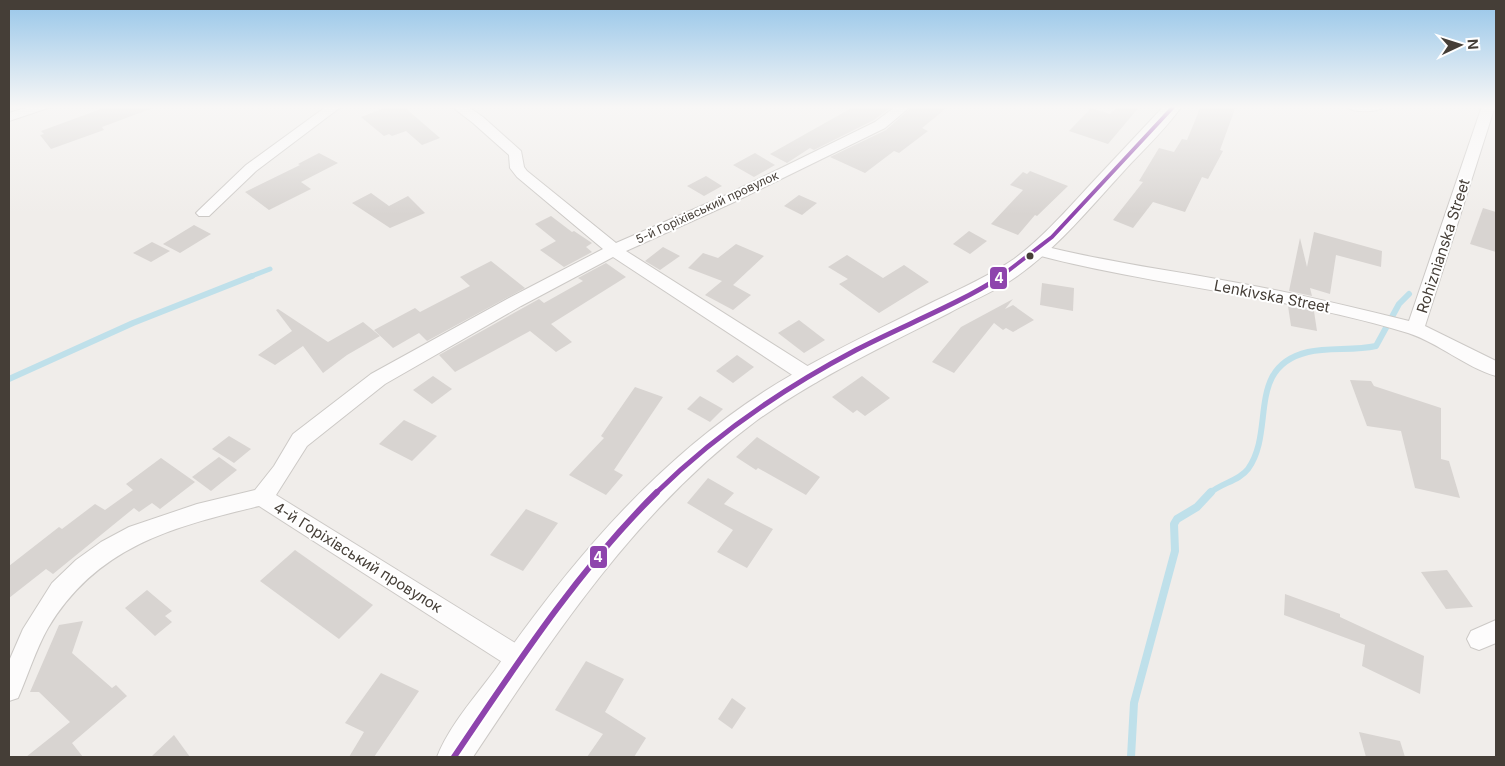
<svg xmlns="http://www.w3.org/2000/svg" width="1505" height="766" font-family="Inter,sans-serif">
  <rect width="100%" height="100%" fill="#f0edea"/>
  <g fill="none" stroke-linecap="round" stroke-linejoin="round">
    <!-- stream-far2 -->
    <path stroke="#bfe0ea" stroke-width="5" d="M249 277 270 269"/>
    <!-- stream-far1 -->
    <g stroke="#bfe0ea" stroke-width="6">
      <path d="M9 379 133 323 252 276"/>
      <path d="M1210 493C1221 483 1239 481 1248 469 1276 430 1245 367 1308 352 1330 347 1353 351 1376 346L1399 304 1409 294"/>
    </g>
    <!-- stream -->
    <path stroke="#bfe0ea" stroke-width="8" d="M1131 757 1134 703 1175 551 1174 524 1177 519 1197 507 1211 492"/>
  </g>
  <!-- building -->
  <g fill="#d8d4d1">
    <path d="M109 106 153 108 102 127 104 130 51 149 40 135 44 134 41 131Z"/>
    <path d="M389 106H403L440 138 422 145 406 131 392 136 389 134 384 136 361 117Z"/>
    <path d="M855 106H892L874 120 814 150 810 148 787 163 770 154Z"/>
    <path d="M913 106H949L922 128 928 131 899 153 894 151 865 173 830 157 886 130Z"/>
    <path d="M1118 106H1140L1108 144 1069 131 1091 108 1110 114Z"/>
    <path d="M1201 106H1236L1220 150 1223 151 1208 179 1202 177 1185 212 1153 202 1133 228 1113 220 1143 182 1139 181 1159 148 1174 152 1182 139 1187 140Z"/>
    <path d="M319 153 338 163 301 182 311 189 269 210 245 192 300 165 298 164Z"/>
    <path d="M755 153 775 165 754 177 733 165Z"/>
    <path d="M1030 171 1068 186 1037 216 1035 215 1018 235 991 224 1023 190 1010 185 1023 172 1027 174Z"/>
    <path d="M706 176 722 186 704 196 687 186Z"/>
    <path d="M371 193 389 206 408 196 425 213 390 228 352 203Z"/>
    <path d="M799 195 817 203 802 215 784 206Z"/>
    <path d="M1483 208 1496 212V252L1470 244Z"/>
    <path d="M551 216 572 232 574 231 592 243 586 247 592 252 564 267 540 250 556 241 535 224Z"/>
    <path d="M194 225 211 234 180 253 163 244Z"/>
    <path d="M969 231 987 241 970 254 953 244Z"/>
    <path d="M1314 232 1382 251 1381 267 1336 255 1330 294 1310 288 1312 296 1289 291 1300 238 1307 267Z"/>
    <path d="M152 242 170 251 151 262 133 253Z"/>
    <path d="M736 244 764 256 733 285 751 295 733 310 705 295 722 281 688 268 703 253 718 258Z"/>
    <path d="M663 247 680 256 660 270 645 261Z"/>
    <path d="M847 255 883 278 904 265 929 282 879 313 839 284 848 279 828 267Z"/>
    <path d="M491 261 525 288 427 341 419 333 393 348 374 330 415 308 420 312 470 286 460 277Z"/>
    <path d="M606 263 626 277 551 324 572 342 556 352 530 331 455 372 439 355 539 299 544 303 583 281 578 278Z"/>
    <path d="M1042 283 1074 288 1073 311 1040 305Z"/>
    <path d="M1013 299 1005 309 1013 305 1034 320 1013 332 1006 328 1003 330 994 323 954 373 932 362 961 327Z"/>
    <path d="M1288 306 1314 311 1317 331 1291 326Z"/>
    <path d="M278 309 328 342 363 322 380 336 347 355 323 373 303 346 275 365 258 355 292 331 276 310Z"/>
    <path d="M799 320 825 340 804 353 778 333Z"/>
    <path d="M737 355 754 367 733 383 716 371Z"/>
    <path d="M433 376 452 389 432 404 413 390Z"/>
    <path d="M862 376 890 398 865 416 857 410 853 413 832 397Z"/>
    <path d="M1350 380 1371 381 1374 386 1441 408V459L1449 461 1460 498 1415 488 1401 431 1367 426Z"/>
    <path d="M635 387 663 397 614 470 623 475 606 495 569 475 604 438 601 436Z"/>
    <path d="M700 396 723 409 710 422 687 409Z"/>
    <path d="M404 420 437 436 412 461 379 444Z"/>
    <path d="M229 436 251 449 234 463 212 449Z"/>
    <path d="M757 437 820 477 806 495 758 468 756 470 736 457Z"/>
    <path d="M219 457 237 470 211 491 192 477Z"/>
    <path d="M161 458 195 482 160 509 152 503 139 512 134 508 53 574 46 569 9 598V566L59 527 62 529 95 504 105 510 133 490 126 484Z"/>
    <path d="M708 478 734 493 724 504 773 529 747 568 717 552 733 530 687 503Z"/>
    <path d="M526 509 558 523 523 571 490 555Z"/>
    <path d="M295 550 373 605 339 639 260 581Z"/>
    <path d="M1447 570 1473 607 1446 609 1421 572Z"/>
    <path d="M147 590 172 611 165 616 172 622 155 636 125 608Z"/>
    <path d="M1285 594 1340 614V617L1424 656 1420 694 1362 666 1365 645 1284 615Z"/>
    <path d="M83 621 72 653 112 688 116 685 127 696 72 743 83 757H26L70 722 39 692H30L59 625Z"/>
    <path d="M586 661 624 679 605 712 646 738 634 757H587L603 734 555 710Z"/>
    <path d="M381 673 419 691 374 757H349L364 732 345 723Z"/>
    <path d="M732 698 746 708 732 729 718 719Z"/>
    <path d="M1359 732 1400 741 1405 757H1366Z"/>
    <path d="M174 735 190 757H151Z"/>
  </g>
  <g fill="none" stroke-linecap="round" stroke-linejoin="round">
    <!-- minor casing -->
    <g stroke="#ccc9c6" stroke-width="2">
      <g id="minor">
        <path d="M32 106H54L9 121V113Z"/>
        <path d="M327 106H342L256 171 209 216H199L196 213 199 210 246 165Z"/>
        <path d="M451 106H467L483 117 521 151 524 167 527 171 616 243 722 197 875 122 896 106H911L885 128 732 203 626 251 817 372 819 377 817 382 810 384 803 382 613 257 521 306 385 384 307 446 276 495 528 651 531 659 528 667 519 671 510 667 259 506C173 527 97 546 48 628 36 649 28 675 18 698L9 701V661L23 629 52 583 76 560 101 542 129 527 197 504 255 490 274 466 293 434 371 374 509 298 603 249 517 177 510 168 509 155 473 123Z"/>
        <path d="M1345 106H1385C1378 113 1352 113 1345 106Z"/>
        <path d="M1482 106H1495L1425 326 1496 361V376C1465 367 1439 343 1408 333 1285 295 1156 287 1033 254L1031 250 1033 246 1039 245C1109 263 1178 271 1249 285 1303 295 1356 308 1409 321Z"/>
        <path d="M1496 620V643L1479 650 1471 647 1467 639 1471 631Z"/>
      </g>
    </g>
    <!-- tertiary casing -->
    <g stroke="#ccc9c6" stroke-width="2">
      <path id="tertiary" d="M1164 106H1182C1165 130 1142 151 1123 172 1087 211 1054 252 1010 281 991 293 969 302 949 313 884 346 816 378 756 421 637 509 554 635 473 757H437C449 726 475 697 495 670 576 554 669 445 793 374 839 348 887 325 935 301 962 288 989 276 1014 259 1042 238 1065 212 1089 186 1114 159 1139 133 1164 106Z"/>
    </g>
    <!-- minor -->
    <use href="#minor" fill="#fdfcfc" fill-rule="evenodd"/>
    <!-- tertiary -->
    <use href="#tertiary" fill="#fdfcfc" fill-rule="evenodd"/>
    <!-- bus-1-far2 casing -->
    <g stroke="#fff" stroke-width="7">
      <path id="bus-1-far2" d="M1000 277 1052 237 1174 106"/>
    </g>
    <!-- bus-1-far1 casing -->
    <g stroke="#fff" stroke-width="9">
      <path id="bus-1-far1" d="M656 493C716 434 782 389 856 350 904 325 957 305 1002 276"/>
    </g>
    <!-- bus-1 casing -->
    <g stroke="#fff" stroke-width="10">
      <path id="bus-1" d="M454 757C516 665 578 570 657 492"/>
    </g>
    <!-- bus-1-far2 -->
    <use href="#bus-1-far2" stroke="#8e44ad" stroke-width="4"/>
    <!-- bus-1-far1 -->
    <use href="#bus-1-far1" stroke="#8e44ad" stroke-width="5"/>
    <!-- bus-1 -->
    <use href="#bus-1" stroke="#8e44ad" stroke-width="6"/>
  </g>
  <!-- sky -->
  <linearGradient id="sky" x2="0" y2="1"><stop stop-color="#97c6e9"/><stop offset="0.5" stop-color="#f8f7f6"/><stop offset="1" stop-color="#f8f7f6" stop-opacity="0"/></linearGradient>
  <rect width="1505" height="214" fill="url(#sky)"/>
  <!-- markers -->
  <circle fill="#453e37" stroke="#fff" stroke-width="2" cx="1030" cy="256" r="4.5"/>
  <g text-anchor="middle" dominant-baseline="central" stroke-width="4" stroke-linejoin="round" paint-order="stroke">
    <!-- far-street labels -->
    <g font-size="12" fill="#453e37" stroke="#fff">
      <text transform="translate(707 207) rotate(-25)">5-й Горіхівський провулок</text>
    </g>
    <!-- street labels -->
    <g font-size="15" fill="#453e37" stroke="#fff">
      <text transform="translate(1443 246) rotate(-72)">Rohiznianska Street</text>
      <text transform="translate(1272 296) rotate(11)">Lenkivska Street</text>
      <text transform="translate(358 557) rotate(32)">4-й Горіхівський провулок</text>
    </g>
  </g>
  <g stroke="#fff" stroke-width="2">
    <rect x="989" y="266" width="19" height="24" rx="5" fill="#8e44ad"/>
    <rect x="589" y="545" width="19" height="24" rx="5" fill="#8e44ad"/>
  </g>
  <g font-size="14" text-anchor="middle" font-weight="bold" fill="#fff">
    <text x="999" y="283">4</text>
    <text x="598" y="562">4</text>
  </g>
  <!-- border -->
  <rect width="1505" height="766" fill="none" stroke="#453e37" stroke-width="20"/>
  <!-- north arrow -->
  <g transform="translate(1460 45) rotate(86)" stroke="#ffffff" stroke-width="4" paint-order="stroke">
  <path d="M0-4L9 19L0 12L-9 19Z" fill="#453e37"/>
  <text y="-8" font-size="14" font-weight="bold" text-anchor="middle" fill="#453e37">N</text>
  </g>
</svg>
